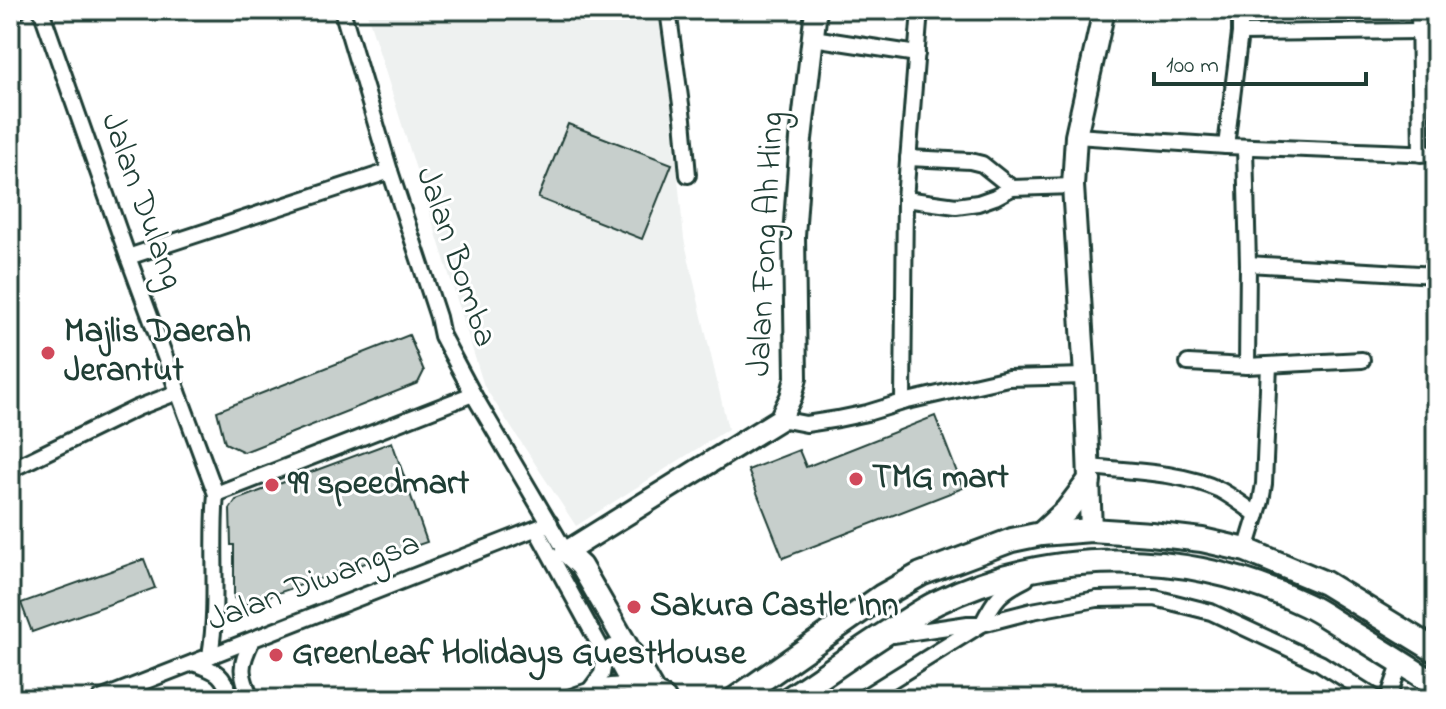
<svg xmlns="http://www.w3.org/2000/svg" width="1446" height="709" font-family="'Indie Flower',sans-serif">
  <rect width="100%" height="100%" fill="#fff"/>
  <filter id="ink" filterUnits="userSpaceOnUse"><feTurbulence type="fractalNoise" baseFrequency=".0125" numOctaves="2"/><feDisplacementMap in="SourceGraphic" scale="16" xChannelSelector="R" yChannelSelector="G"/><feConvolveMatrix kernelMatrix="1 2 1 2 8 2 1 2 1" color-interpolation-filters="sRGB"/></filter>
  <g filter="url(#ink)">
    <!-- built -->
    <path fill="#eef1f0" d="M366 10H661L684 239 728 429 576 526 484 386Z"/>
    <!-- building -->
    <g fill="#c7cfcc" stroke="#1f3d34" stroke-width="2">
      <path d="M568 124 672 164 642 239 538 198Z"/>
      <path d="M409 335 424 371 418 383 244 452 225 443 217 411Z"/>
      <path d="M935 416 963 488 783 558 748 470 799 450 806 467Z"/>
      <path d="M392 442 427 542 243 605 234 598V545H231L230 509 236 500Z"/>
      <path d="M144 559 155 588 32 632 21 603Z"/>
    </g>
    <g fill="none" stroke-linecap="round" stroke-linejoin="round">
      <!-- minor casing -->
      <g stroke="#1f3d34" stroke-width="20">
        <g id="minor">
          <path d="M41 10 128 257 216 494C211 548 219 602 210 656"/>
          <path d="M342 10 390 171 438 317 442 336 473 394 566 552"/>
          <path d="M668 10 683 119 688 175"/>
          <path d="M1419 10 1421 154"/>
          <path d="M1240 33 1420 31"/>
          <path d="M813 38 917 54"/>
          <path d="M1076 136 1226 146 1436 154"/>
          <path d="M1226 146 1240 33V10"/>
          <path d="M1245 147 1248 264 1247 366 1362 360"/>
          <path d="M908 158 970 161 982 164 1012 188"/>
          <path d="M905 199 956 206 978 203 995 197 1012 188 1073 186"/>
          <path d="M128 257 390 171"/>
          <path d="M1248 264 1436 275"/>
          <path d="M1188 363 1247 366"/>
          <path d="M903 402 905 199 920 10"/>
          <path d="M780 419 806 424 838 419 867 413 903 402 1008 378 1085 376"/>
          <path d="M1088 467C1130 471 1182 472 1220 490 1233 497 1245 506 1257 515"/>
          <path d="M10 470 137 408 178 392"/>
          <path d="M216 494 473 394"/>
          <path d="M536 529 605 655 602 674 590 690"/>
          <path d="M1246 550 1261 501 1264 484 1269 365"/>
          <path d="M893 635 968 624H982L1032 611 1097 599 1155 598 1211 612 1320 663 1377 699"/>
          <path d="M193 663C219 672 222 673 232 699"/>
          <path d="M100 699 550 523"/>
          <path d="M251 699C240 671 239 667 252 640"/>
          <path d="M566 699C590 690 607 683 633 686"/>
          <path d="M861 699 982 624C995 598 1000 592 1026 579"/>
          <path d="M1388 699 1401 662"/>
        </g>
      </g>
      <!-- tertiary casing -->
      <g stroke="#1f3d34" stroke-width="22">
        <path id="tertiary" d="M10 14 17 10"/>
      </g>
      <!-- secondary casing -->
      <g stroke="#1f3d34" stroke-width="26">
        <g id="secondary">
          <path d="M1091 530 1085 376 1073 186 1076 136 1104 10"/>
          <path d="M566 552 780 419 791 397 796 378 794 236 801 139 816 10"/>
          <path d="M566 552 581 566 658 699"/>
          <path d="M613 650 640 699"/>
        </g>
      </g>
      <!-- primary casing -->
      <g stroke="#1f3d34" stroke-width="28">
        <g id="primary">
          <path d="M1041 534 1067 510 1089 481"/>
          <path d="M654 694 664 699"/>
          <path d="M735 699 882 596 921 574 1012 540 1041 534 1091 530 1151 534 1202 540 1246 550 1325 583 1436 651"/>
          <path d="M788 699C825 675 861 648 899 625 911 618 923 609 936 603 1051 546 1191 549 1306 605 1321 612 1334 622 1348 630 1378 648 1407 666 1436 685"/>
        </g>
      </g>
      <!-- minor -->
      <use href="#minor" stroke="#fff" stroke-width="14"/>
      <!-- tertiary -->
      <use href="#tertiary" stroke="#fff" stroke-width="16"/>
      <!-- secondary -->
      <use href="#secondary" stroke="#fff" stroke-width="20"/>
      <!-- primary -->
      <use href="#primary" stroke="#fff" stroke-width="22"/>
    </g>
  </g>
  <!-- markers -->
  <g fill="#d1495b" stroke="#fff" stroke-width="3">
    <circle cx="48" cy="353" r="8"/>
    <circle cx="856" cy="479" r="8"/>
    <circle cx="272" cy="485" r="8"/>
    <circle cx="634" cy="607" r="8"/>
    <circle cx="276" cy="655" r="8"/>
  </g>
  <g text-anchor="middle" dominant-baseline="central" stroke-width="6" stroke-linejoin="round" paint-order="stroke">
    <!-- street labels -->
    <g font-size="34" fill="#1f3d34" stroke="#fff">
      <text transform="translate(141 201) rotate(70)">Jalan Dulang</text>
      <text transform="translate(767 244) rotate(-87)">Jalan Fong Ah Hing</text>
      <text transform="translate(455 257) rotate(71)">Jalan Bomba</text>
      <text transform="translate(314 583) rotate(-21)">Jalan Diwangsa</text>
    </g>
    <!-- poi labels -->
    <g font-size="34" font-weight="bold" fill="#1f3d34" stroke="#fff" text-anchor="start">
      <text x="64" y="333">Majlis Daerah<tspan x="64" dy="39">Jerantut</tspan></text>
      <text x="872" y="479">TMG mart</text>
      <text x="288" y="485">99 speedmart</text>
      <text x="650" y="607">Sakura Castle Inn</text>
      <text x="292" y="655">GreenLeaf Holidays GuestHouse</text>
    </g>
  </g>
  <!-- margin -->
  <rect width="1446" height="709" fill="none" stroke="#fff" stroke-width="40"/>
  <rect x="20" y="20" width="1406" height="669" fill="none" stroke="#1f3d34" stroke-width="3" filter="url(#ink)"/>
  <!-- scale -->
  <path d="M1154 72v12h212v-12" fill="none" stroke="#1f3d34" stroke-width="4"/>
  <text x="1166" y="72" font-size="24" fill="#1f3d34" stroke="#ffffff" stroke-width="6" paint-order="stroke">100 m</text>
</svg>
